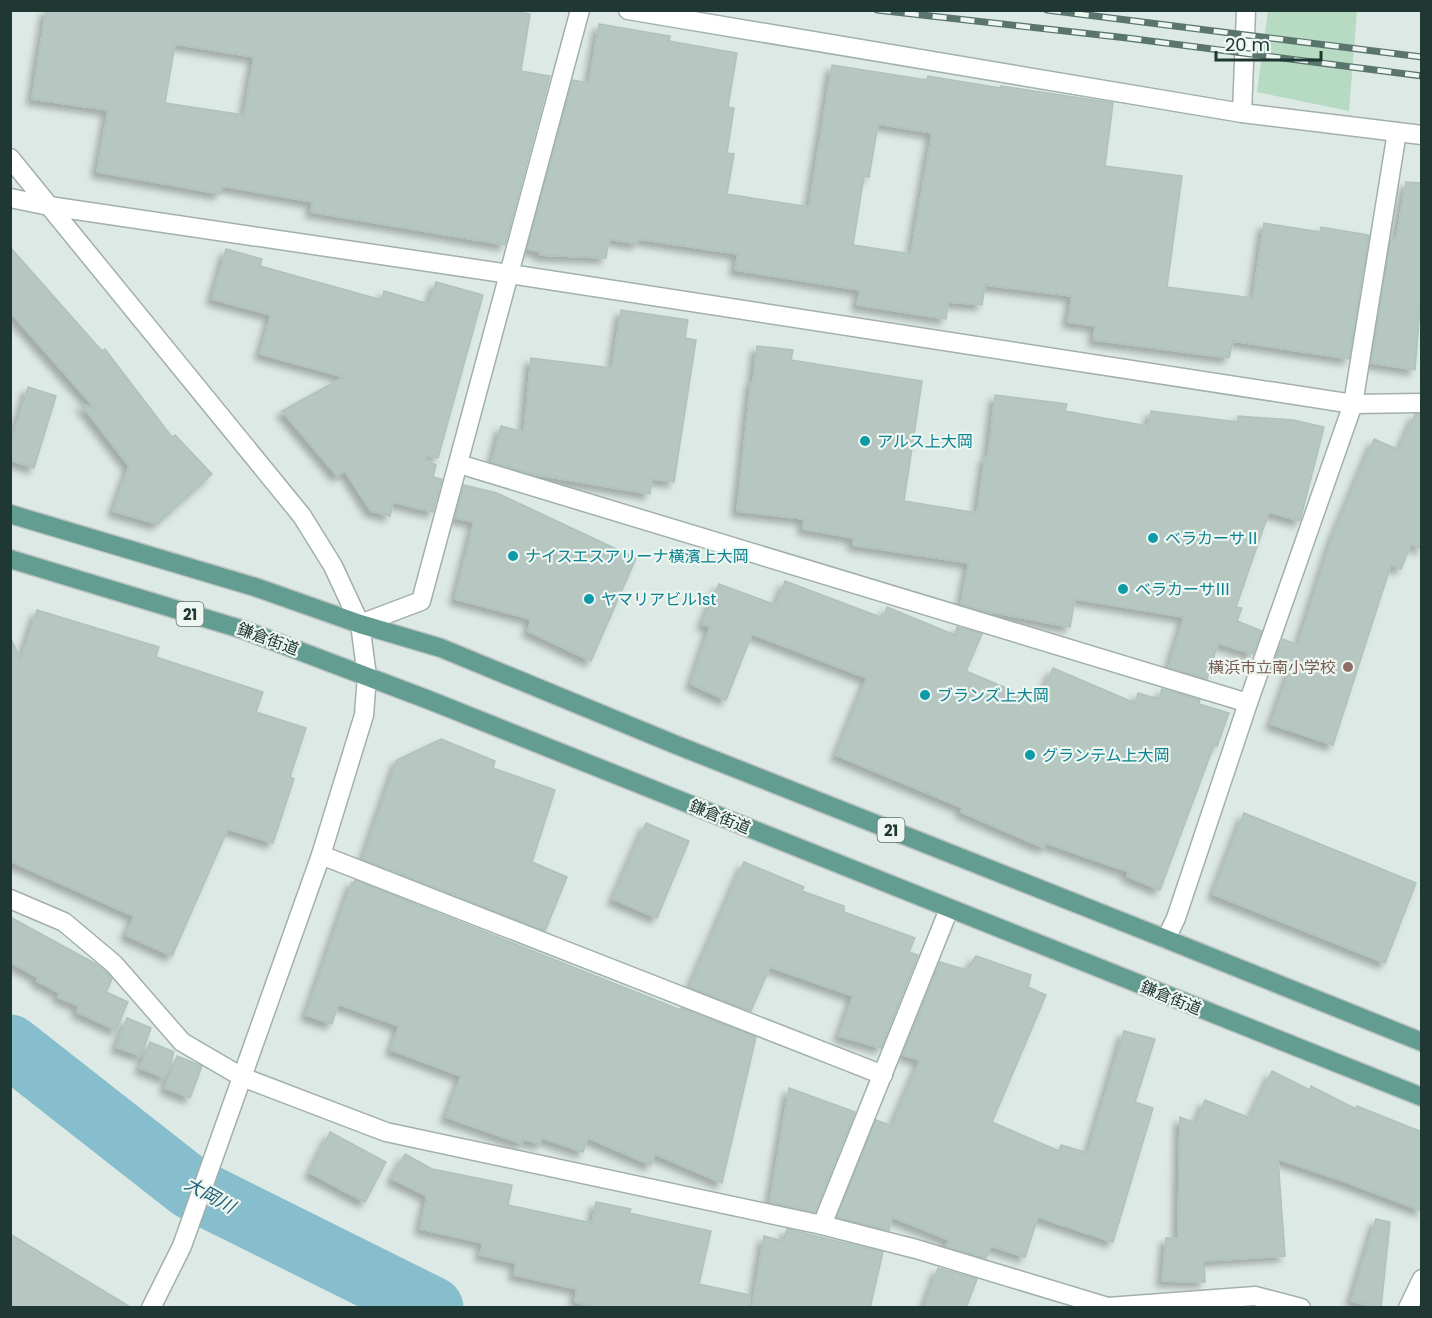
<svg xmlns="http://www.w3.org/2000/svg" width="1432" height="1318" font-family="Poppins,'Noto Sans JP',sans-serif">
  <defs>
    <filter id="shadow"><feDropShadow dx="-5.5" dy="5.5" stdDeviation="3" flood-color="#0004"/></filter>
  </defs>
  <rect width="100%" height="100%" fill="#dde9e4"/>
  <!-- green -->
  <path fill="#b6dac2" d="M1268 11H1357L1349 111 1257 92Z"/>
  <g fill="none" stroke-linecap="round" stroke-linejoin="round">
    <!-- river -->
    <path stroke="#86becd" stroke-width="63" d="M10 1046 191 1188 432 1308"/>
  </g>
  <!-- building -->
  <g fill="#b6c6c1" stroke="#b0c2bc" stroke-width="1.5" fill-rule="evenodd" filter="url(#shadow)">
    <path d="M46 10H509L530 14 521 71 550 76 505 245 311 212 313 202 222 186 220 194 97 172 108 110 32 99ZM175 44 254 57 244 115 165 103Z"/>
    <path d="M599 24 670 36 669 41 737 53 728 107 734 108 727 153 734 154 727 194 809 207 832 65 927 80 928 76 1000 88 1001 86 1113 103 1105 166 1182 176 1167 287 1253 298 1264 223 1320 232 1321 227 1369 235 1349 359 1233 341 1229 358 1094 340 1095 326 1068 322 1072 296 985 285 982 305 948 302 946 319 857 305 860 290 735 270 738 254 638 239 637 244 609 239 606 258 540 255 541 252 527 249 573 80 589 83ZM878 124 932 133 911 254 853 245 864 176 869 177Z"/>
    <path d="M1406 182 1422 183V281L1415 370 1371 363 1391 239 1396 240Z"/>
    <path d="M10 247 102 351 105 349 172 437 175 435 212 474 157 524 113 511 129 466 81 404 95 408 10 312Z"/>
    <path d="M226 249 262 259 260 266 382 300 384 291 429 304 436 282 483 295 438 458 426 456 425 460 436 465 433 477 442 479 433 512 393 502 390 516 371 511 345 471 337 476 282 411 344 377 260 354 271 315 212 299Z"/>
    <path d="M621 310 688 320 685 338 696 340 674 482 652 479 650 494 532 474 492 462 501 426 524 432 531 358 612 368Z"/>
    <path d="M757 346 793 350 791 360 922 381 904 501 977 513 985 457H988L995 395 1067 404 1065 411 1148 426 1151 411 1238 422V416L1293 420 1324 427 1300 521 1269 512 1236 607 1242 608 1237 621 1262 631 1253 654 1218 643 1207 679 1169 667 1184 617 1075 599 1070 627 991 612V613L961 604 969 563 853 545 854 538 803 529 804 519 737 511 751 382H753Z"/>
    <path d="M28 387 56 396 34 468 10 460V447Z"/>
    <path d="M1415 414H1422V549L1411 544 1401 569 1391 565 1333 745 1271 724 1291 667 1275 661 1283 639 1298 645 1332 539 1374 439 1399 450Z"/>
    <path d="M464 485 497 493 636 558 591 661 528 631 531 619 455 599 474 522 455 518Z"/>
    <path d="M785 581 883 618 887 607 955 635 957 627 982 634 966 671 1039 702 1053 668 1135 703 1138 693 1159 699 1162 689 1200 700 1199 704 1229 713 1217 746 1214 745 1160 890 1127 876 1129 872 1046 843 1044 848 961 812 963 808 836 755 867 678 752 634 726 700 691 684 710 627 702 624 719 584 776 605Z"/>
    <path d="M37 610 159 647 156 657 263 692 256 712 306 728 290 777 294 779 273 843 228 829 172 956 126 935 134 916 10 861V637L21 659Z"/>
    <path d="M441 739 495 761 493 768 555 790 532 862 567 877 545 931 363 859 397 760Z"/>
    <path d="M1244 813 1416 883 1385 963 1213 894Z"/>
    <path d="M646 823 689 841 657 918 613 899Z"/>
    <path d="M744 862 804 887 802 891 844 906V912L915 938 909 952 918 955 881 1048 839 1036 853 996 770 967 751 1011 690 987Z"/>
    <path d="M355 880 681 1010V1008L756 1037 722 1183 655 1154 651 1165 588 1138 583 1152 542 1138 540 1144 523 1139 522 1144 446 1117 461 1076 391 1050 399 1026 338 1004 332 1024 306 1015 352 882 354 883Z"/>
    <path d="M10 917 96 964 106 972 112 979 106 992 128 1002 116 1030 77 1012 79 1006 58 997 60 993 37 981 39 978 10 962Z"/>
    <path d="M976 956 1031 975 1028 987 1046 995 992 1122 1059 1151 1061 1145 1088 1153 1124 1031 1155 1039 1135 1102 1153 1108 1113 1242 1038 1217 1025 1257 991 1246 986 1258 946 1246 949 1240 892 1217 889 1230 837 1217 876 1120 892 1126 920 1060 903 1055 940 962 967 970Z"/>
    <path d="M127 1018 151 1028 141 1056 116 1047Z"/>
    <path d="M150 1042 174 1052 165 1078 140 1068Z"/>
    <path d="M177 1056 202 1066 190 1098 165 1088Z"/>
    <path d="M1272 1071 1310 1090 1311 1086 1356 1109 1357 1106 1422 1132V1211L1343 1181 1278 1159 1285 1256 1204 1261 1205 1282 1162 1281 1166 1238H1178L1180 1117 1196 1123 1205 1100 1250 1118Z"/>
    <path d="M789 1088 855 1112 815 1212 770 1202Z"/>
    <path d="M330 1132 386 1162 365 1202 310 1173Z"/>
    <path d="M405 1154 432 1169 512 1185 508 1205 592 1223 596 1202 631 1209 629 1213 711 1231 699 1284 750 1295 749 1308H598L575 1302 577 1289 514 1275 516 1263 480 1255 483 1243 420 1229 427 1196 392 1179Z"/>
    <path d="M1376 1219 1390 1222 1381 1308 1351 1301Z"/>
    <path d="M787 1229 883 1252 870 1308H752L764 1236 783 1241Z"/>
    <path d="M10 1234 132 1308H10Z"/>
    <path d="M938 1268 977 1279 966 1308H924Z"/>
  </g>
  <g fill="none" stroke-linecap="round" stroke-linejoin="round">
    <!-- minor casing -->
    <g stroke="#a1b0ab" stroke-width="21">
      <g id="minor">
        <path d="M628 10 1242 113 1422 135"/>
        <path d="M1242 113 1246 10"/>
        <path d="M10 198 49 206 510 274 1353 404 1422 403"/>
        <path d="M459 464 1248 703"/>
        <path d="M360 624 421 601 580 10"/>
        <path d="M321 855 883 1075"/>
        <path d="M10 899 64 922 114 964 182 1042 242 1077 386 1132 822 1225 916 1249 1108 1307 1255 1296 1301 1308"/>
        <path d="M1166 939 1176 918 1248 703 1353 404 1397 132"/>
        <path d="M822 1225 949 909"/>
        <path d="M151 1308 182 1246 321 855 364 715 367 676"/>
        <path d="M1408 1308 1422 1279"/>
      </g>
    </g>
    <!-- tertiary casing -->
    <g stroke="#a1b0ab" stroke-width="21">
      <path id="tertiary" d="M10 158 302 516 333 566 360 624 367 676"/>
    </g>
    <!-- primary casing -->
    <g stroke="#bcc3c2" stroke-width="21">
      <g id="primary">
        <path d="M10 514 255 587 360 624 441 648 674 744 1166 939 1422 1042"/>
        <path d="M10 559 244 630 429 700 1422 1097"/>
      </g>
    </g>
    <!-- minor -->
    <use href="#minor" stroke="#fff" stroke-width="18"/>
    <!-- tertiary -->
    <use href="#tertiary" stroke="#fff" stroke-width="18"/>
    <!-- primary -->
    <use href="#primary" stroke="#639d92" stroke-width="18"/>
    <!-- rail casing -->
    <g stroke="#5a746e" stroke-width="7">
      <g id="rail">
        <path d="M877 10 1127 38 1422 76"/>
        <path d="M1047 10 1422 57"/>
      </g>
    </g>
    <!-- rail -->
    <use href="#rail" stroke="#eef6f2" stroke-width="4.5" stroke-dasharray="14" stroke-linecap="butt"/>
  </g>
  <!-- markers -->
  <g fill="#0f9aa8" stroke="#eef6f2" stroke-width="2">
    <circle cx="865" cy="441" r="6"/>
    <circle cx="1153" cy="538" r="6"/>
    <circle cx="513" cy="556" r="6"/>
    <circle cx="1123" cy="589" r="6"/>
    <circle cx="589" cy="599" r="6"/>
    <circle cx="925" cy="695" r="6"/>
    <circle cx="1030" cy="755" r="6"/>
  </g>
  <circle fill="#8d6e63" stroke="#eef6f2" stroke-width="2" cx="1348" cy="667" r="6"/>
  <g text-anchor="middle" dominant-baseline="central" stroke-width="4.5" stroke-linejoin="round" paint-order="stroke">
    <!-- shield labels -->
    <g fill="#eef6f2" stroke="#5e716c" stroke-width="1.5">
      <rect x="176.5" y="602" width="27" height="24" rx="4.5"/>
      <rect x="877.5" y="818" width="27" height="24" rx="4.5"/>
    </g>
    <g font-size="15" font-weight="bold" fill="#203833">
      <text x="190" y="614">21</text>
      <text x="891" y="830">21</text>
    </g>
    <!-- culture labels -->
    <g font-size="16" fill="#0d838f" stroke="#eef6f2" text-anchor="start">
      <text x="877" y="441">アルス上大岡</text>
      <text x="1165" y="538">ベラカーサⅡ</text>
      <text x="525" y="556">ナイスエスアリーナ横濱上大岡</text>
      <text x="1135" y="589">ベラカーサⅢ</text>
      <text x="601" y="599">ヤマリアビル1st</text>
      <text x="937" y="695">ブランズ上大岡</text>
      <text x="1042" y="755">グランテム上大岡</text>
    </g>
    <!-- street labels -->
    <g font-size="16" fill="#203833" stroke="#eef6f2">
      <text transform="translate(268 639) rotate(20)">鎌倉街道</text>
      <text transform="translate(720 817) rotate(22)">鎌倉街道</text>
      <text transform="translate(1171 998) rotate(22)">鎌倉街道</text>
    </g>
    <!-- education labels -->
    <g font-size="16" fill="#785e54" stroke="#eef6f2" text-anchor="end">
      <text x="1336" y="667">横浜市立南小学校</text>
    </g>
    <!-- water labels -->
    <g font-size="18" font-style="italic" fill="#1d5e71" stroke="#eef6f2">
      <text transform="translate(210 1195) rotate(29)">大岡川</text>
    </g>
  </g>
  <!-- border -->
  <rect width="1432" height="1318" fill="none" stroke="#203833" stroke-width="24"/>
  <!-- scale -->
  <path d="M1216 51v9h105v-9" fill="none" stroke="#203833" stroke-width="3"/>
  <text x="1225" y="51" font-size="18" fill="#203833" stroke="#eef6f2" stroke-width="4.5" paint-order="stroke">20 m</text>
</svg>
